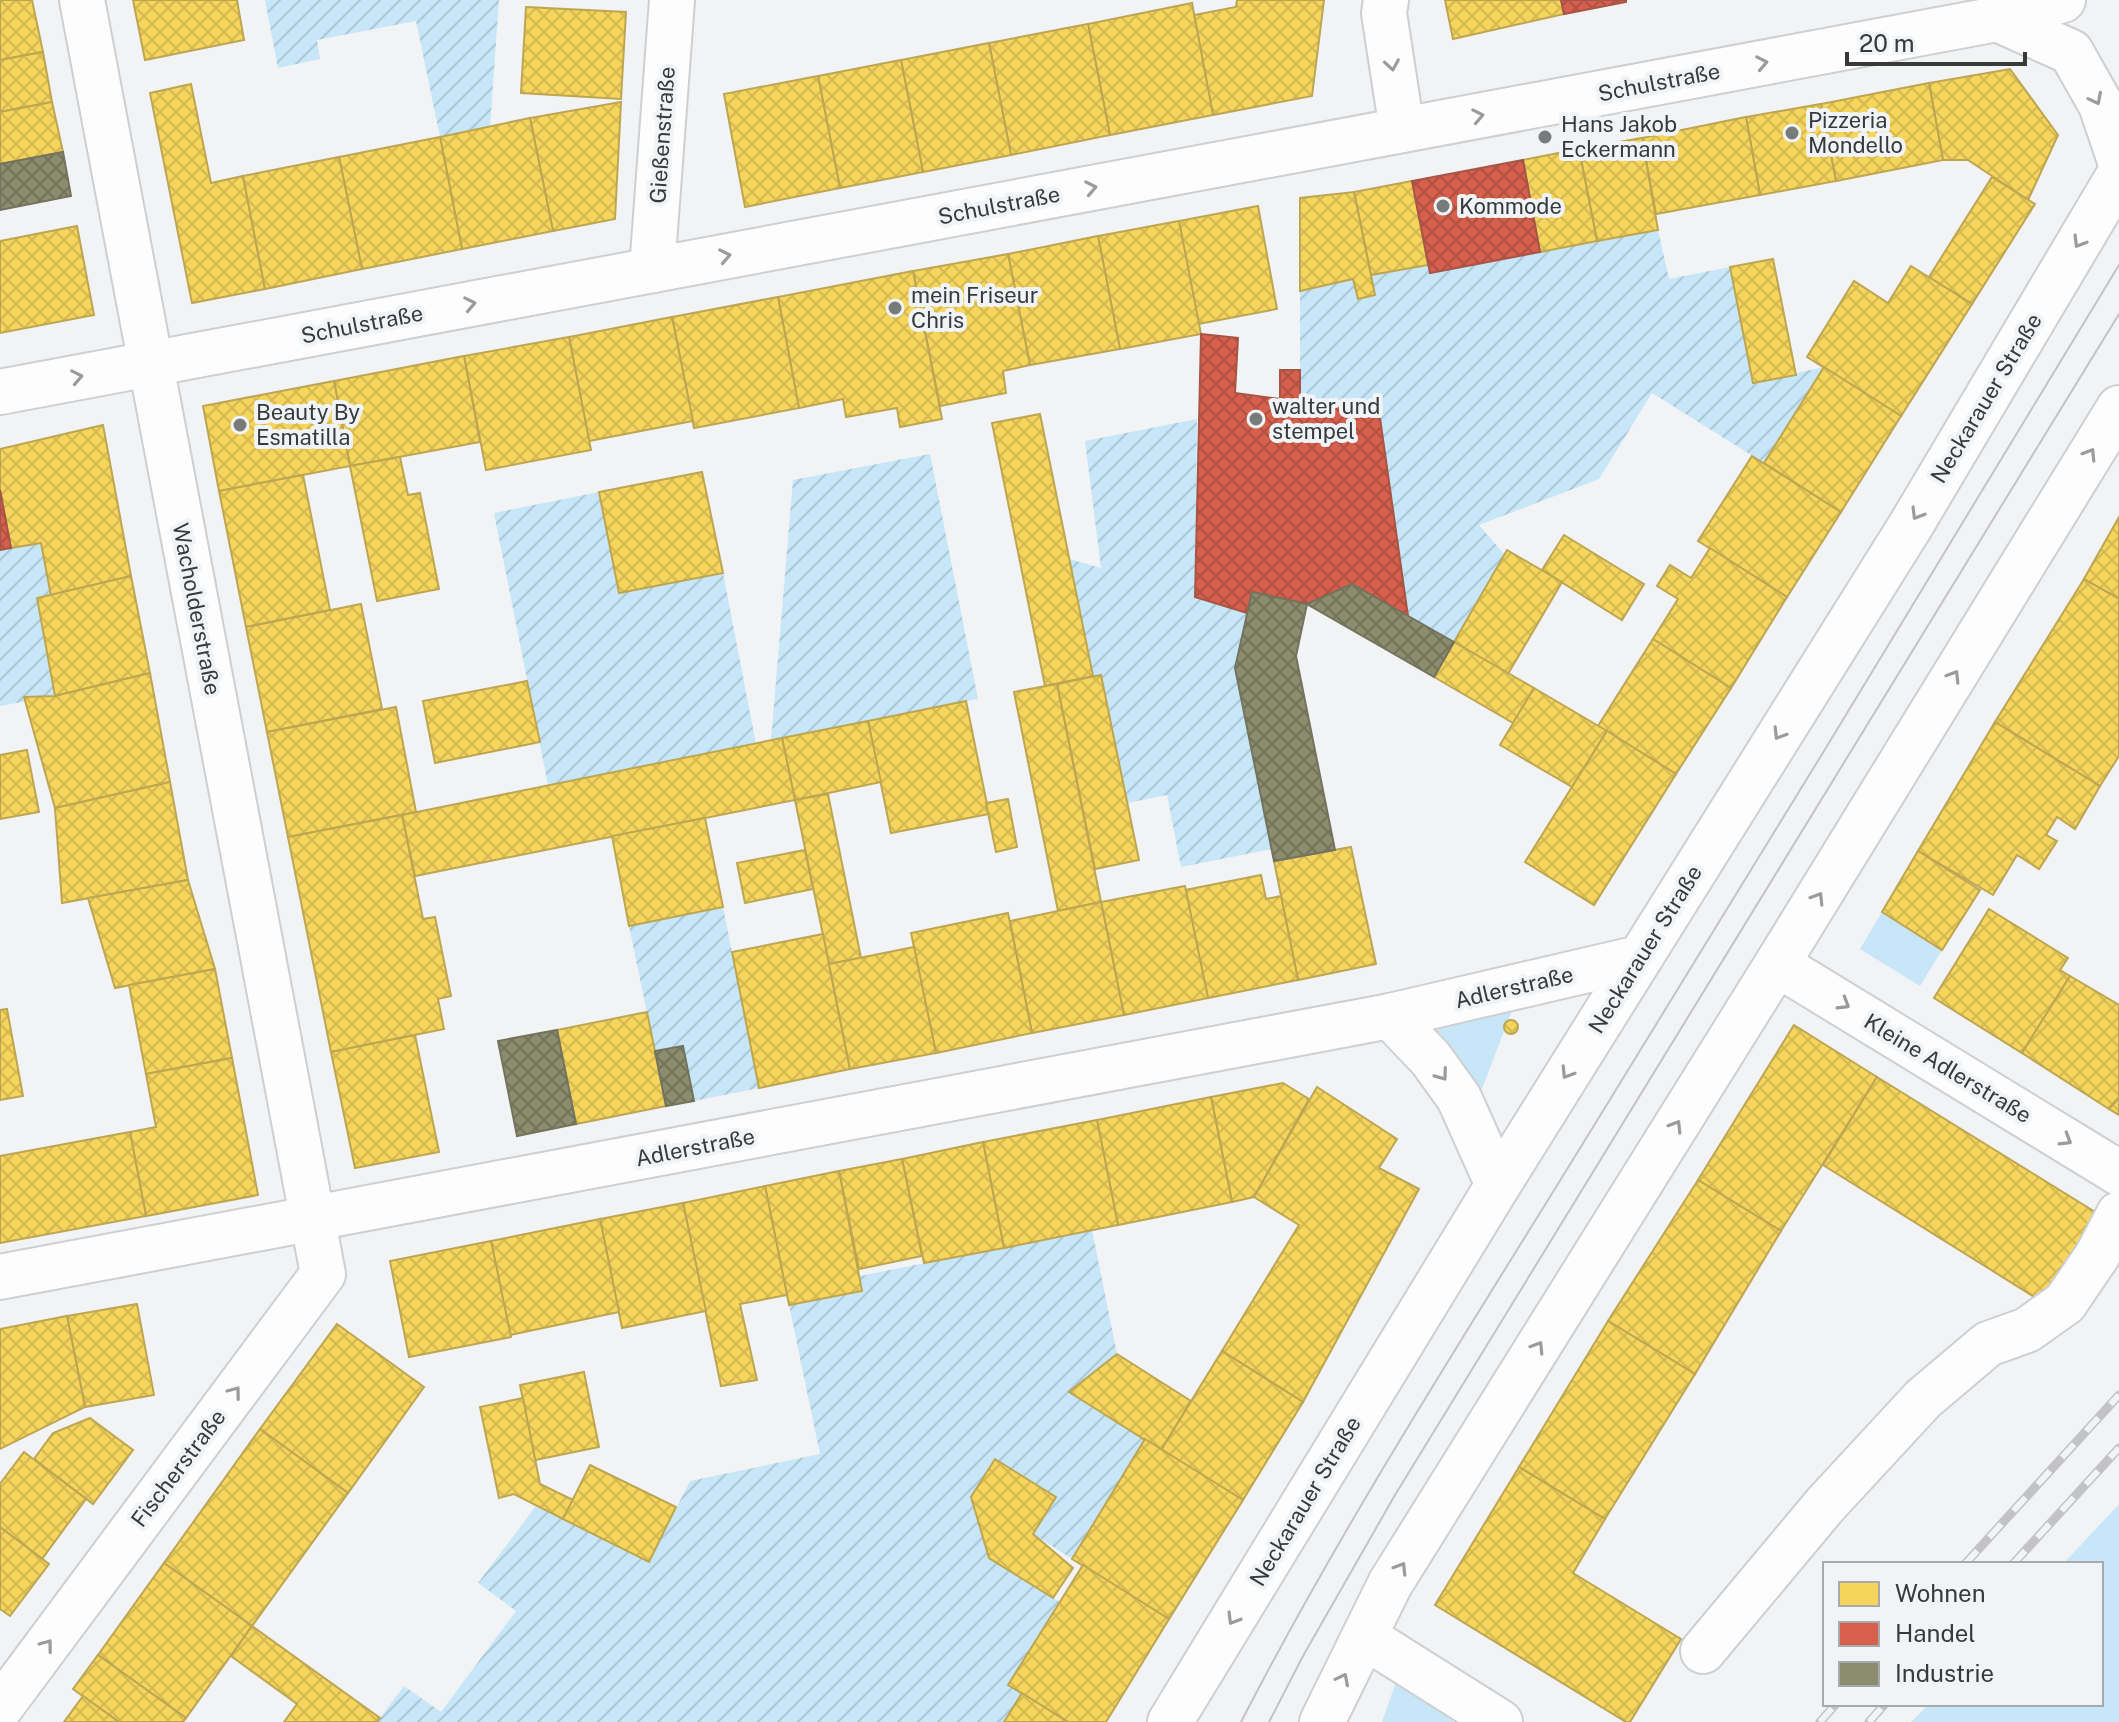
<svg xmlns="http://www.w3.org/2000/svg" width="2119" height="1722" font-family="'Public Sans',sans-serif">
  <defs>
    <pattern id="garden-furrows" width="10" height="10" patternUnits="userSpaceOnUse" patternTransform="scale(2)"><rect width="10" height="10" fill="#c7e7f8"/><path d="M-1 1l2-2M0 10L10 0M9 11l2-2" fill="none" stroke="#acc7d5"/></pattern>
    <pattern id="homes-cross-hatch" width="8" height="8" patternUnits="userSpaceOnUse" patternTransform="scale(2)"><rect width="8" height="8" fill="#f6d55c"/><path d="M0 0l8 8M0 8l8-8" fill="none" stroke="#d4b851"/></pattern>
    <pattern id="shops-cross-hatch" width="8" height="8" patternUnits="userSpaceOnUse" patternTransform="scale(2)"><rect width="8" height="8" fill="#d6604d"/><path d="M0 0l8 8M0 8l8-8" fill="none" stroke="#af5041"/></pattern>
    <pattern id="industry-cross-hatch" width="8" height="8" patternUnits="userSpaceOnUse" patternTransform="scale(2)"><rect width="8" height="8" fill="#8c8c6e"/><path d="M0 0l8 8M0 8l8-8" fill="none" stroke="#73735b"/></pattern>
  </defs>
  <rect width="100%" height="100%" fill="#f1f3f5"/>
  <!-- grass -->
  <g fill="#c7e7f8">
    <path d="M1882 912 1942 950 1920 986 1860 949Z"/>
    <path d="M1513 1008 1480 1094 1452 1050 1427 1024Z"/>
    <path d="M2119 1504V1722H1911L1929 1704H2101V1564H2063Z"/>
    <path d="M1397 1679 1454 1722H1382Z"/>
  </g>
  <!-- garden -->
  <g fill="url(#garden-furrows)">
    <path d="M265 0H499L490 127 440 137 416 21 317 40 320 59 278 68Z"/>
    <path d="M1658 230 1669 279 1730 267 1753 383 1824 367 1764 463 1652 393 1599 479 1479 525 1504 554 1454 642 1408 616 1379 411 1300 401V291L1353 279 1359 298 1375 295 1371 275 1428 265 1430 273Z"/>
    <path d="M1197 419 1195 596 1247 613 1235 669 1272 849 1181 867 1167 795 1127 803 1101 675 1093 676 1069 559 1101 568 1085 441Z"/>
    <path d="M930 454 978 699 771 740 793 480Z"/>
    <path d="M599 492 619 593 723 573 756 744 548 785 494 513Z"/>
    <path d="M41 543 51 596 37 599 55 696 0 706V550Z"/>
    <path d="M723 907 759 1088 694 1101 683 1046 655 1051 629 926Z"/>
    <path d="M1092 1230 1117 1354 1070 1392 1145 1439 1072 1559 1033 1534 1055 1497 995 1459 971 1497 989 1558 1060 1602 1009 1685 1022 1693 1004 1722H377L404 1686 441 1712 516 1611 478 1583 536 1506 649 1562 690 1481 820 1454 789 1305 862 1291 860 1276Z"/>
  </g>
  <!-- homes -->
  <g fill="url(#homes-cross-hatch)" stroke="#bda652" stroke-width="2">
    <path d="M0 0H32L43 52 0 60Z"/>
    <path d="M133 0H237L244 40 145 60Z"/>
    <path d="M1237 0H1324L1312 96 1213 115 1194 15 1236 7Z"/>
    <path d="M1445 0H1561L1564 14 1453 39Z"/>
    <path d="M1192 3 1213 115 1110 135 1088 24Z"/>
    <path d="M526 7 626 12 621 99 521 93Z"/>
    <path d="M1088 24 1110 135 1011 155 989 43Z"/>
    <path d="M989 43 1011 155 923 172 901 60Z"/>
    <path d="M43 52 52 102 0 112V60Z"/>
    <path d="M901 60 923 172 840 188 818 76Z"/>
    <path d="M2010 69 2058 135 2028 200 1968 160H1943L1929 83Z"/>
    <path d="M818 76 840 188 745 207 724 94Z"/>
    <path d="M1929 83 1943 160 1836 181 1821 104Z"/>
    <path d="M191 84 211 183 243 176 265 289 192 303 150 93Z"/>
    <path d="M52 102 63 152 0 164V112Z"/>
    <path d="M621 102 615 219 553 231 530 118Z"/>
    <path d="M1821 104 1836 181 1760 195 1746 117Z"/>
    <path d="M1746 117 1760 195 1656 214 1642 138Z"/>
    <path d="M530 118 553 231 462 249 440 137Z"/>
    <path d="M440 137 462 249 362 269 339 157Z"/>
    <path d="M1642 138 1658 230 1597 241 1579 149Z"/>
    <path d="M1579 149 1597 241 1540 252 1523 160Z"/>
    <path d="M339 157 362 269 265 289 243 176Z"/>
    <path d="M1992 177 2035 204 1972 304 1929 277Z"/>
    <path d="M1412 181 1428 265 1371 275 1354 192Z"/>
    <path d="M1354 192 1375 295 1358 299 1353 279 1300 291V198Z"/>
    <path d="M1258 206 1277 309 1198 324 1179 221Z"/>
    <path d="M1179 221 1201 334 1120 349 1098 236Z"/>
    <path d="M77 226 94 315 0 333V241Z"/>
    <path d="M1098 236 1120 349 1030 365 1008 254Z"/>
    <path d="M1008 254 1030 365 1003 371 1006 393 940 406 913 271Z"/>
    <path d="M1773 259 1796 375 1753 383 1730 267Z"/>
    <path d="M1911 266 1972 304 1901 416 1807 357 1854 281 1888 303Z"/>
    <path d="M913 271 942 419 900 427 897 408 846 417 843 399 799 408 778 297Z"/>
    <path d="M778 297 799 408 694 428 672 317Z"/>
    <path d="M672 317 693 421 589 441 569 337Z"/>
    <path d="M569 337 591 450 486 470 464 356Z"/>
    <path d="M464 356 480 442 350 466 334 381Z"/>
    <path d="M1824 367 1901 416 1841 512 1764 463Z"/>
    <path d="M334 381 350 466 219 491 203 406Z"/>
    <path d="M1040 414 1093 676 1045 686 992 423Z"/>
    <path d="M103 425 131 576 51 596 41 543 11 548 0 490V449Z"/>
    <path d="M1752 456 1841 512 1787 597 1698 541Z"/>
    <path d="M400 457 408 495 420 493 439 589 377 601 350 466Z"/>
    <path d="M702 472 723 573 619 593 599 492Z"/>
    <path d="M303 475 330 610 246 627 219 491Z"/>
    <path d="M2119 517V599L2084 579Z"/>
    <path d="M1564 535 1644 584 1622 620 1542 570Z"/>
    <path d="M1710 548 1787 597 1731 688 1653 639 1678 599 1657 586 1670 565 1691 578Z"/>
    <path d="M1507 550 1562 582 1508 674 1454 642Z"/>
    <path d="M131 576 150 673 55 696 37 598Z"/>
    <path d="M2084 579 2119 599V756L2100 786 1995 722Z"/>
    <path d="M361 604 382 709 267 732 246 627Z"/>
    <path d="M1653 639 1731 688 1676 774 1598 726Z"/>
    <path d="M1454 642 1534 688 1513 723 1434 677Z"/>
    <path d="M150 673 170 782 55 808 24 697 55 696Z"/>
    <path d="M1101 675 1139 860 1095 869 1057 684Z"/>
    <path d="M527 681 540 742 435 763 423 701Z"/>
    <path d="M1057 684 1101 902 1058 911 1014 692Z"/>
    <path d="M1534 688 1607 731 1572 787 1500 745Z"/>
    <path d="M966 701 989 814 891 833 868 721Z"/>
    <path d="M396 707 416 812 288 837 267 732Z"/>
    <path d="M868 721 881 782 795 800 782 738Z"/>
    <path d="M1995 722 2100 786 2075 829 2057 817 2046 835 2057 841 2039 869 2017 855 1993 895 1918 851Z"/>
    <path d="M1607 731 1676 774 1594 905 1525 862Z"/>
    <path d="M782 738 795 800 415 876 402 815Z"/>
    <path d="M27 750 39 812 0 819V755Z"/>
    <path d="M170 782 188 880 62 903 55 808Z"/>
    <path d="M828 794 861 958 829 964 795 800Z"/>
    <path d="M1008 799 1017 847 996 852 986 803Z"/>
    <path d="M402 815 423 919 435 917 451 996 438 999 444 1029 331 1052 288 837Z"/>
    <path d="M705 818 723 907 629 926 612 836Z"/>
    <path d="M1351 847 1376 964 1298 980 1274 861Z"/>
    <path d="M805 850 813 889 745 903 737 863Z"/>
    <path d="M1918 851 1980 890 1942 950 1882 912Z"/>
    <path d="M1261 875 1266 899 1281 896 1298 980 1208 998 1185 890Z"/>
    <path d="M188 880 215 969 115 988 88 898Z"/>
    <path d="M1185 886 1208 998 1124 1015 1101 902Z"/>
    <path d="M1101 902 1124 1015 1032 1033 1010 921Z"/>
    <path d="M1989 909 2068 958 2060 970 2070 976 2022 1053 1934 998Z"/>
    <path d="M1008 913 1032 1033 936 1053 911 933Z"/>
    <path d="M823 934 850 1069 759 1088 732 952Z"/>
    <path d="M914 947 936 1053 850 1069 829 964Z"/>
    <path d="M215 969 232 1058 146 1074 129 985Z"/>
    <path d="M2070 976 2119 1005V1098L2109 1109 2022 1053Z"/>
    <path d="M7 1009 23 1096 0 1100V1010Z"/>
    <path d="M647 1012 666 1106 576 1124 557 1030Z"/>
    <circle cx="1511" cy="1027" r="7"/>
    <path d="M1794 1025 1877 1077 1781 1231 1698 1180Z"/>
    <path d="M415 1035 439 1152 355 1168 331 1052Z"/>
    <path d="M232 1058 258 1195 146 1216 130 1132 156 1127 146 1074Z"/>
    <path d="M1877 1077 2100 1215 2044 1303 1823 1165Z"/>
    <path d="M1283 1083 1309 1099 1254 1197 1232 1202 1211 1097Z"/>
    <path d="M1317 1087 1397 1139 1379 1168 1419 1189 1303 1402 1222 1351 1299 1225 1254 1197Z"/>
    <path d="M1211 1097 1232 1202 1118 1225 1097 1120Z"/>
    <path d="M2119 1098V1115L2109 1109Z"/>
    <path d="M1097 1120 1118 1225 1004 1248 983 1142Z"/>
    <path d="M130 1132 146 1216 0 1243V1156Z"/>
    <path d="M983 1142 1004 1248 924 1263 902 1159Z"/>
    <path d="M902 1159 922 1256 859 1269 839 1171Z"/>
    <path d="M839 1171 862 1291 789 1305 765 1186Z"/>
    <path d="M1698 1180 1781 1231 1695 1374 1608 1321Z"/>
    <path d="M765 1186 787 1295 740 1304 757 1380 721 1386 683 1203Z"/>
    <path d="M683 1203 706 1311 622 1328 600 1219Z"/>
    <path d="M600 1219 619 1312 510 1335 491 1241Z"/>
    <path d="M491 1241 511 1337 409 1357 390 1261Z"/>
    <path d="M137 1304 154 1395 85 1407 67 1316Z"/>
    <path d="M67 1316 85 1407 0 1449V1329Z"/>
    <path d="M1608 1321 1695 1374 1605 1519 1519 1467Z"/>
    <path d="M337 1324 424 1387 348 1493 260 1429Z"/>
    <path d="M1222 1351 1303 1402 1243 1500 1161 1450Z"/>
    <path d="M1117 1354 1191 1401 1161 1450 1069 1392Z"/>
    <path d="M584 1372 599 1447 535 1460 520 1385Z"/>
    <path d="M523 1398 540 1484 573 1500 563 1519 514 1494 499 1498 480 1407Z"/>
    <path d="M90 1418 133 1450 93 1504 34 1459 53 1433Z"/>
    <path d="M260 1429 348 1493 252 1626 164 1563Z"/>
    <path d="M1145 1439 1243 1500 1169 1619 1072 1559Z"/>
    <path d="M24 1452 86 1499 42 1559 0 1527V1484Z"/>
    <path d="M995 1459 1056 1497 1033 1534 1073 1568 1053 1598 989 1558 971 1497Z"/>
    <path d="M590 1465 676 1507 649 1562 563 1519Z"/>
    <path d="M1519 1467 1605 1519 1573 1573 1681 1639 1630 1722H1626L1435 1605Z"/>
    <path d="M0 1527 49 1564 10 1616 0 1609Z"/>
    <path d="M164 1563 252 1626 186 1718 98 1655Z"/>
    <path d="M1083 1565 1169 1619 1106 1722H1068L1008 1685Z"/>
    <path d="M252 1626 380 1718 377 1722H284L297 1704 231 1656Z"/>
    <path d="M98 1655 186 1718 183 1722H119L73 1689Z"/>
    <path d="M1022 1693 1068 1722H1004Z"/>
    <path d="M83 1696 119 1722H64Z"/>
  </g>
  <!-- shops -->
  <g fill="url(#shops-cross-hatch)" stroke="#a75547" stroke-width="2">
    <path d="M1561 0H1626V2L1564 14Z"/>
    <path d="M1523 160 1540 252 1430 273 1412 181Z"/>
    <path d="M1201 334 1238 338 1235 393 1280 399V370H1300V401L1379 411 1408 616 1352 584 1307 604 1252 592 1247 613 1195 597Z"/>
    <path d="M0 490 11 548 0 550Z"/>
  </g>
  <!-- industry -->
  <g fill="url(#industry-cross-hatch)" stroke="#73735e" stroke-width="2">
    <path d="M63 152 71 196 0 210V164Z"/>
    <path d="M1352 584 1454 642 1434 677 1307 604Z"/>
    <path d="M1252 592 1307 604 1296 656 1335 850 1274 861 1235 668Z"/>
    <path d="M557 1030 576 1124 517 1136 498 1041Z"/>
    <path d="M683 1046 694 1101 666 1106 655 1051Z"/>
  </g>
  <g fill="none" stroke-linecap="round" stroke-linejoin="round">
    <!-- minor casing -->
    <g stroke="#cecfd1" stroke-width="48">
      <g id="minor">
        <path d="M1386 0 1384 13 1402 130"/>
        <path d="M1997 19 2071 52 2101 105 2119 158"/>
        <path d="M652 270 672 0"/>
        <path d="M0 392 1997 19 2063 0"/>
        <path d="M1777 964 2119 1173"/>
        <path d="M1390 1016 1431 1059 1459 1098 1498 1185"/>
        <path d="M0 1277 1390 1016 1639 958"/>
        <path d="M1365 1637 1500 1722"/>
        <path d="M1703 1651 1825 1505 1923 1399 1988 1344 2027 1330 2065 1303 2097 1256 2119 1214"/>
        <path d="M0 1708 323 1274 82 0"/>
      </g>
    </g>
    <!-- major casing -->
    <g stroke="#cecfd1" stroke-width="48">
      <g id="major">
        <path d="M1170 1722 1498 1185 1911 525 2119 175"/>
        <path d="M1322 1722 1390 1584 1777 964 2119 408"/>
      </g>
    </g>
    <!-- minor -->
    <use href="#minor" stroke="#fdfdfe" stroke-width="44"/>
    <!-- major -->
    <use href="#major" stroke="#fdfdfe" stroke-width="44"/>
    <!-- tram -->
    <g stroke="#c3c3c5" stroke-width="2">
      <path d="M1241 1722C1348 1514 1476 1318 1598 1119 1773 835 1947 551 2119 265"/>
      <path d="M1269 1722 1303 1656 1395 1495 2119 314"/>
    </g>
    <!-- rail casing -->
    <g stroke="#c3c3c5" stroke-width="9">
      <g id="rail">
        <path d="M1965 1564 2119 1395"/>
        <path d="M2013 1564 2119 1448"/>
        <path d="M1820 1722 1836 1704"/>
        <path d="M1869 1722 1885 1704"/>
      </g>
    </g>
    <!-- rail -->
    <use href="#rail" stroke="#f0f4f6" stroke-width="6" stroke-dasharray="18" stroke-linecap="butt"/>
  </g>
  <!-- one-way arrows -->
  <defs><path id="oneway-chevron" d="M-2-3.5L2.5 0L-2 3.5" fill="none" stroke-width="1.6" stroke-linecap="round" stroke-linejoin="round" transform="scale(2)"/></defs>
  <g stroke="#9a9c9c">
    <use href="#oneway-chevron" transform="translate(1762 63) rotate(-11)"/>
    <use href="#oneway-chevron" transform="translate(1392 65) rotate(81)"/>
    <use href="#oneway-chevron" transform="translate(2096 99) rotate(63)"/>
    <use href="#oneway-chevron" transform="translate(1478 116) rotate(-11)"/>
    <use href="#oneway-chevron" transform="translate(1091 188) rotate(-11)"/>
    <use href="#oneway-chevron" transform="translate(2079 242) rotate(121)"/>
    <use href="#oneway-chevron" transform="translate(725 256) rotate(-11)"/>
    <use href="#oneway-chevron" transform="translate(470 304) rotate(-11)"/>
    <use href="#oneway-chevron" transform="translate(77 377) rotate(-11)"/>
    <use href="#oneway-chevron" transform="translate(2090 454) rotate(-58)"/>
    <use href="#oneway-chevron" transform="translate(1917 514) rotate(121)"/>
    <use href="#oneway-chevron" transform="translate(1954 676) rotate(-58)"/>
    <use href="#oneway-chevron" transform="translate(1779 734) rotate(122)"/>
    <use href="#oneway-chevron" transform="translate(1818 898) rotate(-58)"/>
    <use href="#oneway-chevron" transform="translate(1844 1004) rotate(31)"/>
    <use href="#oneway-chevron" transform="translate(1567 1073) rotate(122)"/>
    <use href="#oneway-chevron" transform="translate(1442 1075) rotate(54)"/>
    <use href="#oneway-chevron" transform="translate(1676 1126) rotate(-58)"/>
    <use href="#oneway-chevron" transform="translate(2066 1140) rotate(31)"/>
    <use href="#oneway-chevron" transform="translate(1538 1347) rotate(-58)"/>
    <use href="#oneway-chevron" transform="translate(235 1392) rotate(-53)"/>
    <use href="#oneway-chevron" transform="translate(1401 1568) rotate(-58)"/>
    <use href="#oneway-chevron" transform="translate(1233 1619) rotate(121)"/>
    <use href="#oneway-chevron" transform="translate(47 1645) rotate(-53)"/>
    <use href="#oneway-chevron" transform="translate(1343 1679) rotate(-63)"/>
  </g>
  <!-- markers -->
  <g fill="#797b7b" stroke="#f0f4f6" stroke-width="3">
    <circle cx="1792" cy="133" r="8"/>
    <circle cx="1545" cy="137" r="8"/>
    <circle cx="1443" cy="206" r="8"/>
    <circle cx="895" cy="308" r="8"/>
    <circle cx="1256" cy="419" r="8"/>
    <circle cx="240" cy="425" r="8"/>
  </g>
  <g text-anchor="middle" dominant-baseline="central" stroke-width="8" stroke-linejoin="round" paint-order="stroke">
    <!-- street labels -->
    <g font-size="22" fill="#383a3a" stroke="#f0f4f6">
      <text transform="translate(1659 82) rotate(-11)">Schulstraße</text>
      <text transform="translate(662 135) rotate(-86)">Gießenstraße</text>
      <text transform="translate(999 205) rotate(-11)">Schulstraße</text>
      <text transform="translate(362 324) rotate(-11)">Schulstraße</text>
      <text transform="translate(1986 398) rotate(-59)">Neckarauer Straße</text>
      <text transform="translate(197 609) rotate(79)">Wacholderstraße</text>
      <text transform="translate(1645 949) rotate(-58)">Neckarauer Straße</text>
      <text transform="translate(1514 987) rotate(-13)">Adlerstraße</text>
      <text transform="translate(1948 1068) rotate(31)">Kleine Adlerstraße</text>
      <text transform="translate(695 1147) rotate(-11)">Adlerstraße</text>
      <text transform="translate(178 1468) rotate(-53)">Fischerstraße</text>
      <text transform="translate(1305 1501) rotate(-59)">Neckarauer Straße</text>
    </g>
    <!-- poi labels -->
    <g font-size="22" fill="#383a3a" stroke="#f0f4f6" text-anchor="start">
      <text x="1808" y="120">Pizzeria<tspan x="1808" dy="25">Mondello</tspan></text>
      <text x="1561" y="124">Hans Jakob<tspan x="1561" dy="25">Eckermann</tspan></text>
      <text x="1459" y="206">Kommode</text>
      <text x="911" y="295">mein Friseur<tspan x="911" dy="25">Chris</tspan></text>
      <text x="1272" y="406">walter und<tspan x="1272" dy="25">stempel</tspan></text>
      <text x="256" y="412">Beauty By<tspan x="256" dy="25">Esmatilla</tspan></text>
    </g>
  </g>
  <!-- legend -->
  <rect x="1823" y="1562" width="280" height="144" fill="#f0f4f6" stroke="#a6aaab" stroke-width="2"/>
  <rect x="1839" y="1582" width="40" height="24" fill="#f6d55c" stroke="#a6aaab" stroke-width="2"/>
  <text x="1895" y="1602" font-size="24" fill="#383a3a">Wohnen</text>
  <rect x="1839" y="1622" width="40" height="24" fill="#d6604d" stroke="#a6aaab" stroke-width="2"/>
  <text x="1895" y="1642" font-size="24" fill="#383a3a">Handel</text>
  <rect x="1839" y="1662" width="40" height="24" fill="#8c8c6e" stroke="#a6aaab" stroke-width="2"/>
  <text x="1895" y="1682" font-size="24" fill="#383a3a">Industrie</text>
  <!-- scale -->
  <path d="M1847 52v12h178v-12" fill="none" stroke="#383a3a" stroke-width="4"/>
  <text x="1859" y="52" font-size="24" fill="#383a3a" stroke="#f0f4f6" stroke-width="6" paint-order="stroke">20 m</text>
</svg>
